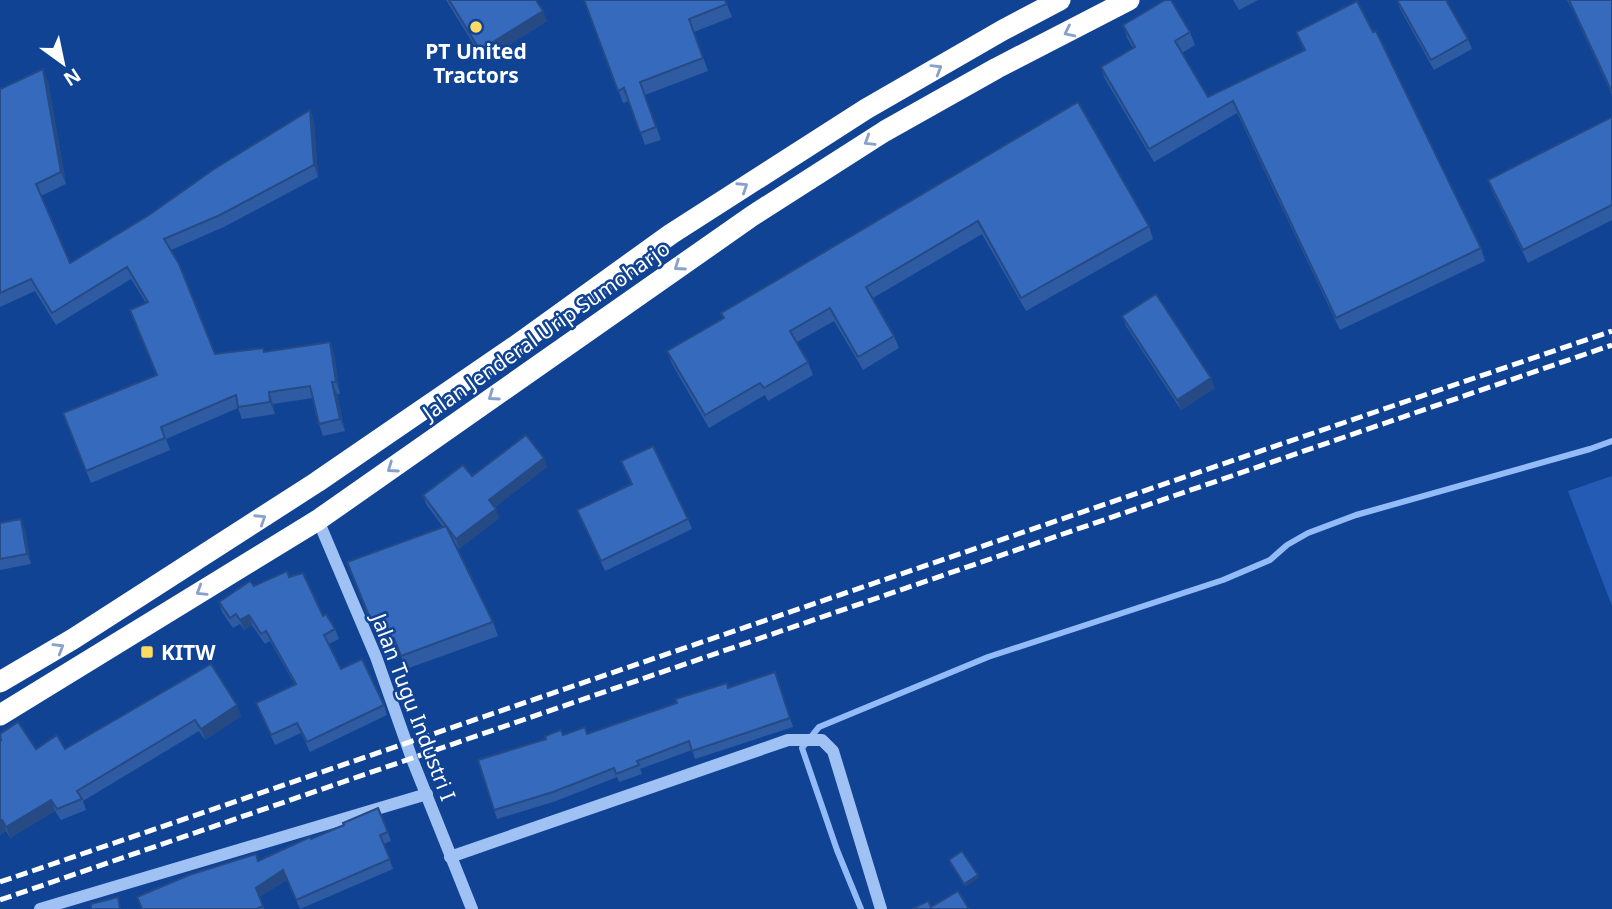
<svg xmlns="http://www.w3.org/2000/svg" width="1612" height="909" font-family="'Noto Sans',sans-serif">
  <rect width="100%" height="100%" fill="#114395"/>
  <!-- green -->
  <path fill="#245cb5" d="M1612 476V606L1568 491Z"/>
  <g fill="none" stroke-linecap="round" stroke-linejoin="round">
    <!-- stream -->
    <path stroke="#92bbf7" stroke-width="6" d="M861 909 837 850 802 748 819 727 988 657 1223 580 1270 560 1287 545 1308 533 1356 515 1590 449 1612 441"/>
    <!-- minor -->
    <g stroke="#a0c1f3" stroke-width="12">
      <path d="M318 520 376 657 412 759 472 909"/>
      <path d="M450 857 788 740H822L833 751 881 909"/>
      <path d="M40 909 427 794"/>
    </g>
    <!-- highway -->
    <g stroke="#fff" stroke-width="21">
      <path d="M0 682 73 639 317 482 514 347 671 234 866 109 1003 30 1060 0"/>
      <path d="M0 715 318 520 752 216 885 131 997 68 1129 0"/>
    </g>
    <!-- rail -->
    <g stroke="#fff" stroke-width="5" stroke-dasharray="12 5" stroke-linecap="butt">
      <path d="M0 882 1612 331"/>
      <path d="M0 900 1612 345"/>
    </g>
  </g>
  <!-- wall -->
  <g fill="#2e5ba2">
    <path d="M446 0H536L547 21 484 61Z"/>
    <path d="M584 0H725L732 17 694 32 708 71 645 95 661 140 645 145 629 101 623 103Z"/>
    <path d="M1233 0H1258L1239 10Z"/>
    <path d="M1397 0 1468 39 1472 49 1434 70 1400 9Z"/>
    <path d="M1567 0H1612V95L1572 9Z"/>
    <path d="M1123 25 1190 32 1195 45 1182 53 1208 97 1304 51 1296 32 1481 248 1485 261 1340 330 1237 113 1154 162 1105 79 1101 67 1133 48 1127 38Z"/>
    <path d="M48 81 66 184 41 196 70 263 149 215 310 110 314 122 318 177 224 227 171 250 215 354 265 352 330 342 334 354 340 394H337L345 431 323 436 319 424 313 398 273 404 275 414 242 419 238 408 166 439 170 450 91 483 67 425 156 375 130 310 146 303 131 279 56 325 35 291 0 307V89Z"/>
    <path d="M1078 102 1149 226 1153 239 1026 311 982 234 873 298 894 336 899 348 863 370 834 321 797 342 808 362 813 375 768 401 765 395 709 428 672 364 667 351 723 318 721 313Z"/>
    <path d="M1612 117V220L1528 263 1493 193 1488 180Z"/>
    <path d="M1122 316 1215 388 1181 410 1126 326Z"/>
    <path d="M544 458 547 467 495 507 499 518 459 549 453 540 493 622 498 636 406 669 399 651 385 657 347 562 443 527 426 504 423 495 472 476Z"/>
    <path d="M621 461 688 519 692 529 605 571 577 510 631 484Z"/>
    <path d="M0 523 25 529 31 564 0 570Z"/>
    <path d="M289 577 335 629 339 639 329 644 341 669 384 705 387 715 310 752 301 733 275 745 256 703 295 685 270 641 265 644 252 625 244 630 240 624 233 628 222 612 219 602 254 586Z"/>
    <path d="M211 664 241 716 205 740 199 731 83 801 86 810 61 820 55 811 10 838 6 831 0 835V734L36 749H65Z"/>
    <path d="M775 672 793 727 695 759 692 750 640 769 642 774 619 782 617 777 556 801 497 819 478 760 563 735 587 734Z"/>
    <path d="M388 832 391 841 384 844 393 869 300 909 287 880 259 897 264 909H142L311 839Z"/>
  </g>
  <!-- shaded-wall -->
  <g fill="#254a84">
    <path d="M543 11 547 21 484 61 480 50Z"/>
    <path d="M43 69 48 81 66 184 61 172Z"/>
    <path d="M310 110 314 122 318 177 314 165Z"/>
    <path d="M330 342 334 354 340 394 336 382Z"/>
    <path d="M1211 378 1215 388 1181 410 1177 400Z"/>
    <path d="M332 382 337 394 345 431 340 419Z"/>
    <path d="M269 392 273 404 275 414 270 402Z"/>
    <path d="M544 458 547 467 493 509 489 500Z"/>
    <path d="M496 509 499 518 459 549 456 539Z"/>
    <path d="M21 519 25 529 31 564 27 554Z"/>
    <path d="M249 615 252 625 244 630 240 620Z"/>
    <path d="M237 705 241 716 205 740 201 729Z"/>
    <path d="M51 800 55 811 10 838 6 827Z"/>
    <path d="M2 820 6 831 0 835V821Z"/>
    <path d="M283 870 287 880 259 897 256 888Z"/>
    <path d="M978 875 979 878 965 887 964 884Z"/>
  </g>
  <!-- building -->
  <g fill="#356abc" stroke="#254a84" stroke-width="2">
    <path d="M449 0H536L543 11 480 50Z"/>
    <path d="M584 0H725L727 4 689 19 703 58 640 82 656 127 640 133 624 88 618 91Z"/>
    <path d="M1165 0H1171L1190 32 1175 41 1208 97 1305 50 1296 32 1357 1 1373 32 1376 31 1481 248 1336 318 1233 101 1149 149 1101 67 1135 47 1123 25Z"/>
    <path d="M1397 0H1446L1468 39 1431 60Z"/>
    <path d="M1569 0H1612V92Z"/>
    <path d="M43 69 61 172 36 184 70 263 149 215 214 169 310 110 314 165 220 215 164 239 179 264 215 354 263 348 264 352 330 342 336 382H332L340 419 319 424 310 386 269 392 270 402 238 407 236 395 161 427 165 438 86 471 63 413 157 375 130 310 148 302 127 267 52 313 31 279 0 293V89Z"/>
    <path d="M1078 102 1149 226 1021 298 978 221 866 287 894 336 858 357 830 308 790 331 808 362 764 388 760 383 705 415 667 351 724 318 721 313Z"/>
    <path d="M1612 117V205L1523 250 1488 180Z"/>
    <path d="M1156 294 1211 378 1177 400 1122 316Z"/>
    <path d="M526 435 544 458 489 500 496 509 456 539 423 495 463 465 472 476Z"/>
    <path d="M653 446 688 519 601 561 577 510 632 484 621 461Z"/>
    <path d="M21 519 27 554 0 559V523Z"/>
    <path d="M446 526 493 622 401 656 394 638 380 643 347 562Z"/>
    <path d="M287 571 289 577 303 573 323 616 326 614 335 629 324 635 341 669 362 659 384 705 307 742 297 723 271 735 256 703 296 684 266 631 261 634 249 615 240 620 236 614 230 618 219 602 250 581 254 586Z"/>
    <path d="M211 664 237 705 201 729 195 720 77 791 82 799 57 809 51 800 6 827 2 820 0 821V740H1L0 734 18 722 36 749 57 735 65 749Z"/>
    <path d="M775 672 790 718 692 751 689 741 637 761 639 765 616 774 614 768 553 792 494 810 478 760 546 739 545 736 561 730 563 735 585 727 587 734 677 703 675 699 727 683 728 688Z"/>
    <path d="M378 808 388 832 380 835 390 859 296 900 283 870 256 888 263 906 257 909H142L137 897 189 875 256 854 258 861 310 837 311 839 344 825 343 823Z"/>
    <path d="M962 851 978 875 964 884 949 860Z"/>
    <path d="M958 891 969 909H912L928 901 931 907Z"/>
    <path d="M118 897 120 909H91V904Z"/>
  </g>
  <!-- one-way arrows -->
  <defs><path id="oneway-chevron" d="M-2-3.5L2.5 0L-2 3.5" fill="none" stroke-width="1.6" stroke-linecap="round" stroke-linejoin="round" transform="scale(1.75)"/></defs>
  <g stroke="#88a1ca">
    <use href="#oneway-chevron" transform="translate(1069 32) rotate(154)"/>
    <use href="#oneway-chevron" transform="translate(937 69) rotate(-31)"/>
    <use href="#oneway-chevron" transform="translate(869 141) rotate(148)"/>
    <use href="#oneway-chevron" transform="translate(743 187) rotate(-33)"/>
    <use href="#oneway-chevron" transform="translate(679 266) rotate(145)"/>
    <use href="#oneway-chevron" transform="translate(493 396) rotate(145)"/>
    <use href="#oneway-chevron" transform="translate(392 468) rotate(145)"/>
    <use href="#oneway-chevron" transform="translate(261 519) rotate(-33)"/>
    <use href="#oneway-chevron" transform="translate(201 591) rotate(148)"/>
    <use href="#oneway-chevron" transform="translate(59 648) rotate(-31)"/>
  </g>
  <!-- markers -->
  <g fill="#ffdb62" stroke="#114395" stroke-width="2.5">
    <circle cx="476" cy="27" r="7"/>
    <rect x="140" y="645" width="14" height="14" rx="3.5"/>
  </g>
  <g text-anchor="middle" dominant-baseline="central" stroke-width="5" stroke-linejoin="round" paint-order="stroke">
    <!-- poi labels -->
    <g font-size="21" font-weight="bold" fill="#fff" stroke="#114395">
      <text x="476" y="51">PT United<tspan x="476" dy="24">Tractors</tspan></text>
      <text x="161" y="652" text-anchor="start">KITW</text>
    </g>
    <!-- street labels -->
    <g font-size="21" fill="#fff" stroke="#114395">
      <text transform="translate(546 330) rotate(-35)">Jalan Jenderal Urip Sumoharjo</text>
      <text transform="translate(414 707) rotate(69)">Jalan Tugu Industri I</text>
    </g>
  </g>
  <!-- north arrow -->
  <g transform="translate(63 63) rotate(147)" stroke="#114395" stroke-width="5" paint-order="stroke">
  <path d="M0-5L12 26L0 18L-12 26Z" fill="#ffffff"/>
  <text y="-10" font-size="19" font-weight="bold" text-anchor="middle" fill="#ffffff">N</text>
  </g>
</svg>
